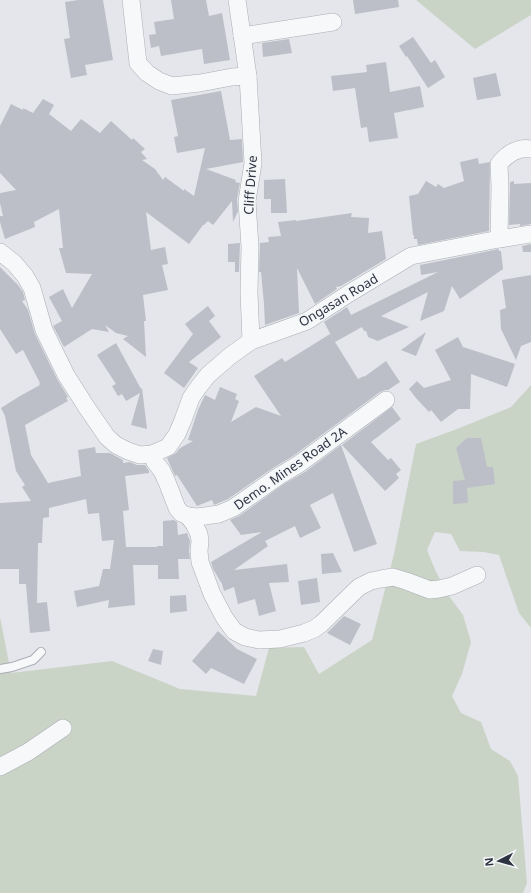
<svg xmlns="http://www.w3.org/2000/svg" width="531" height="893" font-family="'Noto Sans',sans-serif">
  <rect width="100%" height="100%" fill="#e5e6eb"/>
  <!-- green -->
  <g fill="#c9d4c7">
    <path d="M416 0H531V15L475 49Z"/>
    <path d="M531 385V628L519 613 499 555 483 552 460 551 451 534 435 532 427 550 436 572 449 596 463 615 471 642 462 674 452 696 461 713 481 722 491 749 510 761 518 776 527 883 523 893H0V617L11 673 112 661 180 689 256 696 269 648 304 647 319 674 372 640 394 554 416 444 457 429 511 407Z"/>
  </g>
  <!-- building -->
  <g fill="#bcbfc7">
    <path d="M78 0H103L113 60 85 65 87 75 71 78 64 39 70 38 65 2Z"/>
    <path d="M171 0H206L209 16 222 13 230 60 204 64 202 49 161 56 159 46 151 48 149 35 156 34 154 22 174 19Z"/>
    <path d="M353 0H398L399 7 355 14Z"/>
    <path d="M413 37 431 63 435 60 445 77 428 88 407 56 406 57 399 46Z"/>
    <path d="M289 39 292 53 263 57 262 43Z"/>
    <path d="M386 62 390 92 420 86 424 107 394 113 398 138 369 142 367 127 361 128 355 88 333 91 331 76 367 72 366 65Z"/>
    <path d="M496 73 501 96 477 100 473 78Z"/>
    <path d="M221 91 230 140 242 139 243 162 206 169 236 180 235 182 240 183 237 199 238 211 233 222 232 201 213 225 208 221 204 225H203L189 244 146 212 151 250 165 247 168 264 162 265 168 290 143 295 146 321H144L146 357 123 339 128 336 116 333 105 325 109 332 92 329 64 347 53 326 62 321 49 297 63 289 72 308 92 274 66 273 59 248H63L59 209 34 222 35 227 5 239 0 222V216H3L0 203V193L16 190 0 173V126L11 104 23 110V108L33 113 43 99 54 105 49 114 71 131 81 119 100 133 111 121 132 140 133 138 145 149 141 152 147 159 142 160 155 169 163 180 165 177 184 191V189L194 196 205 148 177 153 174 137 178 136 171 100Z"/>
    <path d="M478 158 479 164 490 162 489 231 418 245 417 239H414V235H413L409 196 418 194 426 181 436 187 438 184 444 188 464 181 460 162Z"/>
    <path d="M285 179 287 213H271V199H264V180Z"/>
    <path d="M514 181V184L531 183V224L520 226V224L509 225 510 182Z"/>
    <path d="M352 213 351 217 369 218 368 233 382 231 386 259 341 286 336 287 337 289 315 304 297 268 299 313 265 325 264 304 261 272H259L260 243 269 242 268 237 281 236 278 222 296 220V221Z"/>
    <path d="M240 243 239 272H235V262H228V244Z"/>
    <path d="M531 244V252H523L522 246Z"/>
    <path d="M499 249V251H501L503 269 460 299 452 286 444 311 420 321 428 292 381 316 409 327 378 341 368 337 366 331H364L362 327 335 342 358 379 364 376V377L386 361 400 382 388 390H385L380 392 293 456 273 468 228 499 214 505 212 500 197 506 177 475 175 476 167 458 176 453 180 448 193 441 188 440 198 410 205 395 215 400 220 387 237 394 235 399 239 401 231 422 256 407 281 416 254 376 282 358 285 362 330 334 334 341 324 322 347 307 351 315 438 272 421 275 420 265Z"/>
    <path d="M0 267 18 285 23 292 25 300 22 301 28 310 35 334 57 379 68 397 66 398 68 401 25 425 31 455 48 483 81 476 78 450 95 447 96 453H110L123 460V463L130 462 137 465H145L149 471V473L125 476 129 510 123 511 126 547H157V546H163V521L174 520 177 522 178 535 187 533 190 541 189 550 190 559H178L179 579H158V565H133L135 605 108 608 109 600 77 607 74 591 99 586 103 569H110L114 540 102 541 99 513 88 514 86 499 49 508V517L43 518 42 543H38L37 603 47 602 50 631 30 633 26 584H19V569H0V503L31 501 22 487 25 485 16 471 5 416 1 408 20 396 40 385 39 384 40 383 23 350 16 354 0 329Z"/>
    <path d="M531 275V342L521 346 516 360 501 329 500 310 506 308 502 280Z"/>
    <path d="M208 306 215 316 209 321 221 337 189 362 198 368 184 388 164 373 193 334 185 324Z"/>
    <path d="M426 332 416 356 401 350Z"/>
    <path d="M458 337 463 347 515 364 507 387 471 374 470 409H458L441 422 431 410 429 412 416 398 409 389 417 381 424 388 451 380 435 350Z"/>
    <path d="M116 343 141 389 142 388 147 429 131 425 140 393 126 401 122 394 118 396 112 386 116 384 97 355Z"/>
    <path d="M392 407 401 419 371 442 388 460 391 458 401 470 396 474 399 478 385 491 342 445Z"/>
    <path d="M467 438H481L487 467H493L495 484 467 488 468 503 453 504V481L465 480 456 448Z"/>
    <path d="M341 445 377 544 354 552 333 493 310 505 321 528 300 538 295 526 265 541 268 546 234 570 287 564 289 582 269 583 276 611 259 616 255 599 238 604 234 587 224 591 222 584 213 569 211 562 262 532 241 535 230 520 239 516 284 484 305 472Z"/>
    <path d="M333 553 342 572 322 574 321 554Z"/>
    <path d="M317 578 320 602 301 605 298 581Z"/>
    <path d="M186 595 187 611 170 613V596Z"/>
    <path d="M344 616 361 624 350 645 327 633Z"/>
    <path d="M218 631 237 649 257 659 244 684 211 668 206 674 192 661Z"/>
    <path d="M153 649 163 651 161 665 148 661Z"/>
  </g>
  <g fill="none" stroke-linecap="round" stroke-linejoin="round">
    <!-- lane casing -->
    <g stroke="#aaadb5" stroke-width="10">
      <path id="lane" d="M0 669 12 667 33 660 41 652"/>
    </g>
    <!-- street casing -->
    <g stroke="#aaadb5" stroke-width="18">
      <g id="street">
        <path d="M131 0 138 63 147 73 159 81 172 86 200 83 232 77 248 76"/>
        <path d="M237 0 248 76 253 163 247 201 250 247 249 292 251 341"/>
        <path d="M242 36 333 22"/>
        <path d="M499 239 500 187 499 164C507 154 518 147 531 149"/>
        <path d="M0 252 14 263 25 276 32 288 44 330 66 375 87 408 107 437 116 445 128 451 140 455 152 454 168 447 177 434 183 420 191 398 197 389 208 375 230 356 251 341 307 321 348 294 411 256 499 239 531 234"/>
        <path d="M152 454 155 462 162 471 167 482 177 508 181 513 188 516 198 517 219 514 233 508 279 476 299 464 386 400"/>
        <path d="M188 516 194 524 199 534 200 541 199 551 200 562 212 594 224 617 234 631 245 637 259 640 280 639 304 633 314 629 321 624 359 587 371 581 381 579 393 577 406 581 430 590 439 589 452 586 477 575"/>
        <path d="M0 767 28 752 63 728"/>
      </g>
    </g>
    <!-- lane -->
    <use href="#lane" stroke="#f7f8f9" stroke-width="8"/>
    <!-- street -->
    <use href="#street" stroke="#f7f8f9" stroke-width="17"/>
  </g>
  <g text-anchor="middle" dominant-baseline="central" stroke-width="3.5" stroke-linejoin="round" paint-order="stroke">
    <!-- street labels -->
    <g font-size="13" fill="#2e3342" stroke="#f4f6f8">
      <text transform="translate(250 185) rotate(-86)">Cliff Drive</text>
      <text transform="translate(338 300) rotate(-31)">Ongasan Road</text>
      <text transform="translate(290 468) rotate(-35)">Demo. Mines Road 2A</text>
    </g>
  </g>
  <!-- north arrow -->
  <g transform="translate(499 861) rotate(264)" stroke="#f4f6f8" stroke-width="3" paint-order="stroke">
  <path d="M0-3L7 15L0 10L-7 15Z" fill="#2e3342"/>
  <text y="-6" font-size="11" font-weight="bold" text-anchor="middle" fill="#2e3342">N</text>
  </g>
</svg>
